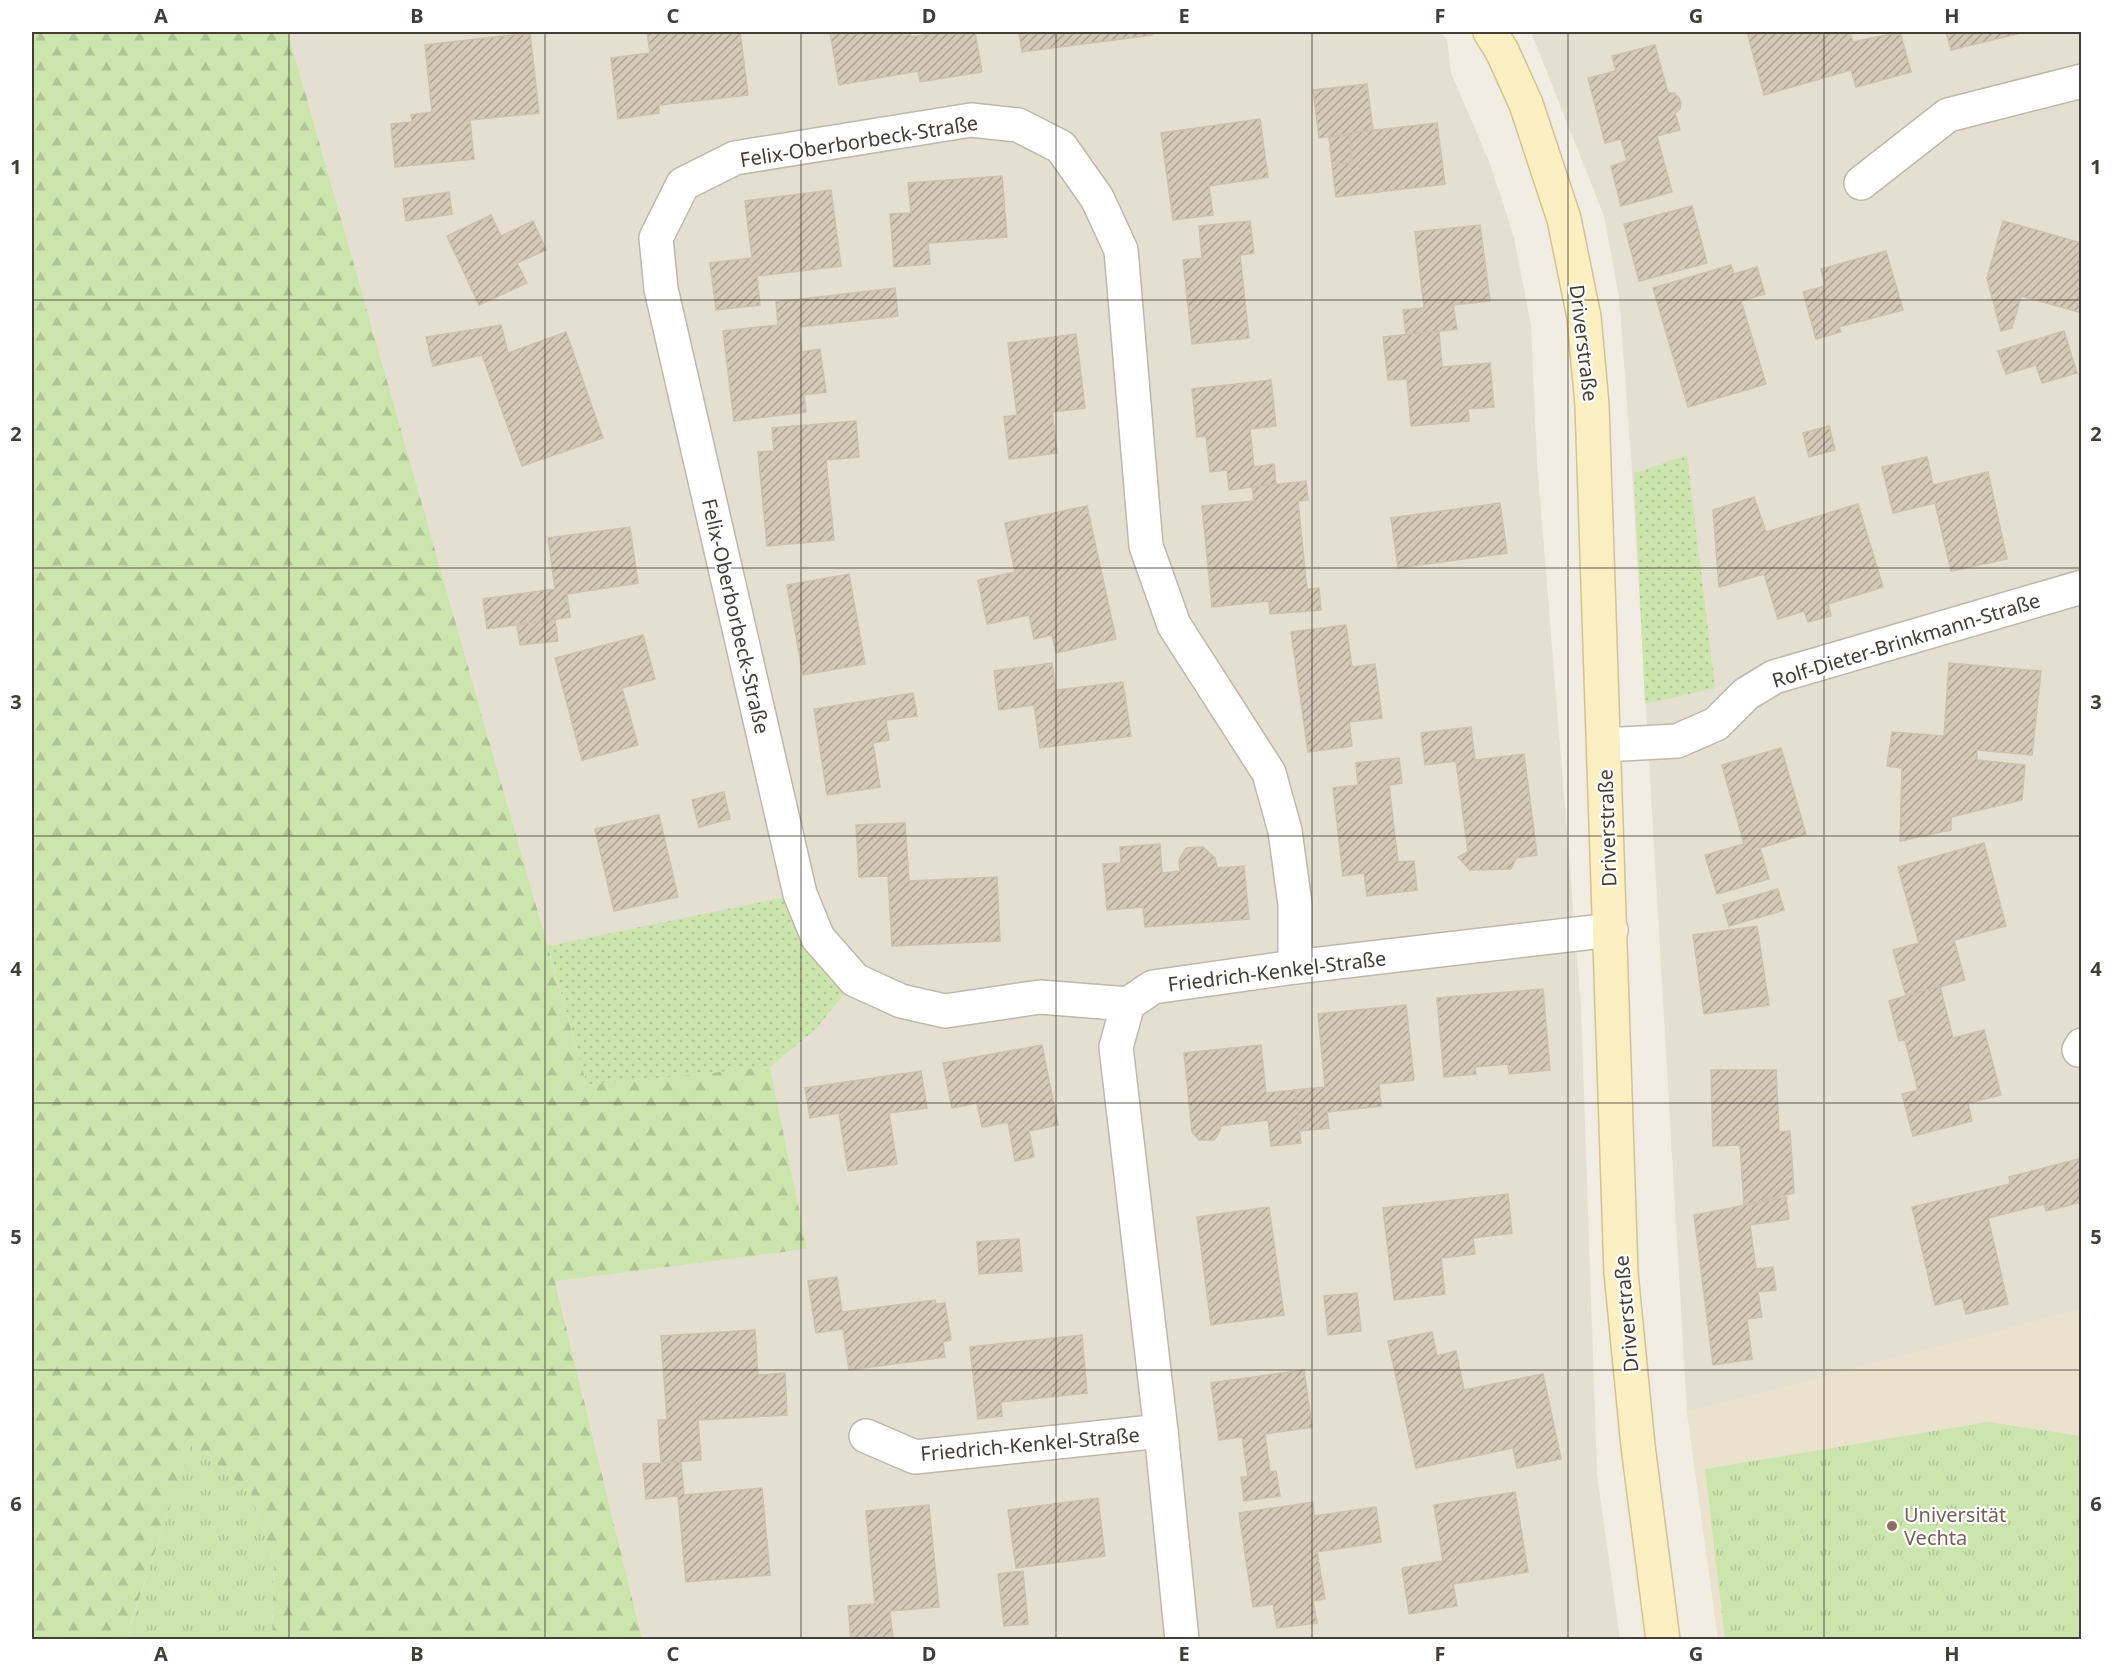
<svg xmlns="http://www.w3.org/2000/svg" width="2113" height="1671" font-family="'Noto Sans',sans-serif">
  <defs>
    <pattern id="grass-tufts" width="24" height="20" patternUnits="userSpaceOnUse" patternTransform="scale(1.5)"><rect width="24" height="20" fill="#cbe5ad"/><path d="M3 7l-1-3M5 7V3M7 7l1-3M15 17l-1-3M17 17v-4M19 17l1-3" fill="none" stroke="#b0c595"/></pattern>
    <pattern id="forest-firs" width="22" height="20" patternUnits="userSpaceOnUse" patternTransform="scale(1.5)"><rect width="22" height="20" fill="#cbe5ad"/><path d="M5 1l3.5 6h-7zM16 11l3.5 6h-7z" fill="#b0c595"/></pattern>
    <pattern id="park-dots" width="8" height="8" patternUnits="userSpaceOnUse" patternTransform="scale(1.5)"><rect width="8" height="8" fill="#cbe5ad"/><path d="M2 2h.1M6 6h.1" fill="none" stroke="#b0c595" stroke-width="1.8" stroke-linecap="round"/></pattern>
    <pattern id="building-hatch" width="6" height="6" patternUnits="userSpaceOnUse" patternTransform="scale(1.5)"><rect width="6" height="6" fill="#d2c9b9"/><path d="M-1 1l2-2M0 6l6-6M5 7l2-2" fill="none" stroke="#aca497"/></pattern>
  </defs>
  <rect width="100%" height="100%" fill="#f1ede3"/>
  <!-- residential -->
  <g fill="#e5dfd2">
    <path d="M288 32H1439L1447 39 1451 73 1489 161 1514 237 1531 326 1537 461 1581 1006 1597 1474 1620 1639H642L555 1280 807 1249 770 1067 587 1085Z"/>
    <path d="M1531 32H2081V1639H1718L1687 1412 1632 470 1619 297 1604 216Z"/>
  </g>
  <!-- education -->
  <path fill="#eae2cd" d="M2081 1309V1639H1718L1687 1412Z"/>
  <!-- grass -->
  <g fill="url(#grass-tufts)">
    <path d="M1988 1422 2080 1436 2082 1450 2081 1639H1725L1705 1469Z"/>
    <path d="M191 1445 251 1493 274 1564 272 1639 129 1640 130 1626Z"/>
  </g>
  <!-- forest -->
  <path fill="url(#forest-firs)" d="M32 32H288L587 1085 770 1067 807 1249 555 1281 642 1639H272L274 1564 251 1493 191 1446 130 1625 129 1639 32 1640Z"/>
  <!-- park -->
  <g fill="url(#park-dots)">
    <path d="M1687 455 1715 688 1645 704 1634 473Z"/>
    <path d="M800 894 855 980 816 1029 770 1067 587 1085 548 946Z"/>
  </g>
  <!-- building -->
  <g fill="url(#building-hatch)" stroke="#cdc1ad" stroke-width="1.5">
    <path d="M647 32H740L748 95 659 105V113L618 119 611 58 650 53Z"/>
    <path d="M830 32H911V37L943 32H975L982 72 920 82 918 71 839 85Z"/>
    <path d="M1019 32H1152V35L1022 52Z"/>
    <path d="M1747 32H1850L1853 42 1900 32 1911 72 1856 87 1851 70 1764 95Z"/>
    <path d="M1946 32H2025L1951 50Z"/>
    <path d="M530 33 539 113 470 120 474 159 395 167 391 124 412 122 411 115 432 112 425 45Z"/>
    <path d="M1655 45 1668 93H1674L1679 98 1681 103 1680 109 1675 113 1680 130 1657 136 1672 192 1621 206 1611 166 1627 161 1621 139 1605 143 1588 78 1616 71 1612 56Z"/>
    <path d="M1367 84 1373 130 1319 138 1313 90Z"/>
    <path d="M1260 119 1268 177 1209 186 1213 215 1173 220 1161 133Z"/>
    <path d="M1437 123 1445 184 1336 197 1332 165 1352 162 1349 133Z"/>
    <path d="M1349 135 1352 162 1332 165 1329 137Z"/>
    <path d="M1002 176 1007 237 928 243 930 264 894 267 890 214 911 213 908 183Z"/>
    <path d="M831 190 841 266 757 276 760 305 716 310 710 263 752 258 745 201Z"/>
    <path d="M449 192 452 214 406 221 403 199Z"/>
    <path d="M1692 206 1707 263 1639 281 1624 224Z"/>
    <path d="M491 215 501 236 533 221 546 250 517 263 527 283 479 305 447 236Z"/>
    <path d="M1250 221 1254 253 1240 255 1249 338 1192 344 1183 260 1202 258 1199 226Z"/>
    <path d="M2003 221 2082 243V313L2021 296 2012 328 2001 331 1987 278Z"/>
    <path d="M1480 225 1490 301 1453 305 1457 329 1406 335 1403 310 1424 308 1415 232Z"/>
    <path d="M1886 251 1903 310 1839 327 1841 332 1816 339 1803 292 1825 286 1821 269Z"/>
    <path d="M1731 265 1734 274 1757 267 1765 294 1741 301 1766 384 1688 407 1653 288Z"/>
    <path d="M895 288 898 316 799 327 802 352 820 349 826 392 804 395 806 412 734 421 723 331 778 325 776 302Z"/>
    <path d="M501 325 508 353 566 332 603 438 522 466 482 355 433 366 426 337Z"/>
    <path d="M1439 331 1442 367 1490 363 1494 407 1468 409 1469 421 1411 426 1407 379 1388 380 1383 337Z"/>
    <path d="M2064 331 2077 373 2042 383 2036 365 2006 374 1998 351Z"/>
    <path d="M1076 334 1085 408 1052 412 1057 453 1009 459 1004 417 1017 415 1008 343Z"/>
    <path d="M1271 380 1276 426 1250 429 1254 467 1274 464 1276 484 1229 490 1227 470 1210 472 1206 436 1197 437 1192 389Z"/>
    <path d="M856 421 859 457 826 460 834 540 767 546 758 452 774 451 772 428Z"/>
    <path d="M1829 426 1835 450 1809 457 1803 433Z"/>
    <path d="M1927 457 1933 485 1988 472 2007 559 1951 571 1935 503 1893 513 1882 467Z"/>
    <path d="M1306 481 1308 500 1298 501 1307 589 1319 588 1321 610 1270 614 1269 601 1212 607 1202 506 1254 501 1252 487Z"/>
    <path d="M1754 497 1766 532 1858 504 1883 587 1828 604 1831 616 1808 622 1804 611 1778 619 1764 574 1719 587 1713 510Z"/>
    <path d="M1500 503 1507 553 1398 568 1391 518Z"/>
    <path d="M1087 506 1116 639 1056 653 1052 635 1034 639 1029 615 987 624 978 580 1015 572 1005 523Z"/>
    <path d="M630 527 638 583 567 594 570 617 487 629 483 599 555 589 548 538Z"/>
    <path d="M849 574 865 664 803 675 787 585Z"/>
    <path d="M555 619 558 641 520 645 517 625Z"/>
    <path d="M1346 625 1352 667 1375 664 1382 718 1349 722 1352 746 1308 752 1291 632Z"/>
    <path d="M643 635 655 679 622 688 638 745 582 760 555 658Z"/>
    <path d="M1052 663 1056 690 1123 682 1131 736 1040 748 1034 705 999 710 994 671Z"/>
    <path d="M1949 663 2041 671 2032 755 1977 750V760L2025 765 2022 800 1951 817V830L1900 841 1902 768 1887 766 1892 732 1944 736Z"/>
    <path d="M913 693 917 716 886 720 889 740 873 743 880 787 827 795 814 709Z"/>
    <path d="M1471 727 1475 760 1524 754 1537 855 1516 858 1511 869 1470 870 1458 857 1468 852 1456 761 1425 765 1421 733Z"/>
    <path d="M1781 748 1806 834 1760 848 1769 879 1717 894 1705 855 1744 844 1722 765Z"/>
    <path d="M1399 758 1402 783 1389 785 1398 862 1414 861 1417 890 1367 896 1364 873 1343 876 1333 788 1358 785 1356 763Z"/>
    <path d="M724 792 730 819 699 827 692 800Z"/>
    <path d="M659 815 678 897 614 911 595 829Z"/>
    <path d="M905 823 909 881 997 877 1000 941 892 946 888 876 859 877 856 825Z"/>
    <path d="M1984 843 2006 926 1954 940 1965 980 1906 996 1893 950 1919 943 1898 867Z"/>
    <path d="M1160 844 1162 873 1180 871 1179 860 1186 848 1203 847 1215 858 1217 868 1244 866 1249 919 1145 927 1143 907 1107 910 1103 864 1121 863 1120 847Z"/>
    <path d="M1778 889 1784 910 1729 926 1723 905Z"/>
    <path d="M1757 926 1769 1005 1704 1014 1693 935Z"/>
    <path d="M1940 986 1953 1038 1984 1030 2001 1095 1968 1103 1972 1121 1913 1136 1902 1094 1918 1090 1905 1040 1899 1041 1889 1001Z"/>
    <path d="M1543 989 1550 1070 1509 1074 1508 1064 1475 1067 1476 1074 1444 1077 1437 998Z"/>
    <path d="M1406 1005 1414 1080 1379 1084 1381 1106 1327 1112 1329 1128 1300 1131 1295 1090 1325 1087 1318 1014Z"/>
    <path d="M1042 1045 1058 1125 1029 1131 1034 1157 1015 1161 1008 1122 982 1127 977 1103 952 1108 943 1063Z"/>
    <path d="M1261 1045 1266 1093 1295 1090 1301 1143 1271 1146 1268 1120 1220 1126V1131L1214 1140H1199L1192 1132 1184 1053Z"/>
    <path d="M1711 1070H1776L1779 1132 1790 1131 1794 1193 1744 1205 1740 1145 1713 1146Z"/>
    <path d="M921 1071 927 1108 889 1113 897 1164 848 1171 839 1113 810 1118 805 1088Z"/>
    <path d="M2082 1158V1202L2046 1211 2044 1204 1988 1218 2008 1304 1966 1314 1962 1298 1935 1305 1912 1207 2010 1184 2009 1177Z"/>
    <path d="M1508 1194 1512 1233 1473 1238 1475 1254 1441 1258 1445 1294 1394 1300 1383 1208Z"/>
    <path d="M1786 1197 1789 1219 1750 1225 1756 1269 1773 1267 1776 1290 1758 1292 1762 1317 1747 1319 1752 1359 1713 1365 1694 1215Z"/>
    <path d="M1269 1207 1284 1315 1211 1325 1197 1217Z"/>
    <path d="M1019 1239 1022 1271 979 1274 977 1242Z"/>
    <path d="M837 1277 842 1312 935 1300 936 1304 945 1303 951 1340 943 1342 945 1357 849 1370 843 1329 816 1333 808 1281Z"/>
    <path d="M1357 1293 1361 1331 1328 1335 1324 1296Z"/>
    <path d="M755 1330 758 1375 785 1373 787 1415 698 1420 701 1460 661 1463 658 1420H667L661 1336Z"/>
    <path d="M1432 1332 1437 1356 1456 1351 1464 1390 1543 1374 1561 1459 1517 1468 1513 1448 1416 1468 1388 1341Z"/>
    <path d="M1082 1335 1087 1393 1001 1402 1002 1416 978 1419 970 1347Z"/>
    <path d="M1304 1370 1312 1427 1265 1434 1270 1472 1276 1471 1280 1496 1244 1501 1241 1477H1248L1242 1437 1219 1440 1211 1383Z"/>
    <path d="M681 1462 684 1495 762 1488 770 1575 686 1582 678 1496 646 1499 643 1464Z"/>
    <path d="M1515 1492 1528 1572 1453 1584 1457 1606 1409 1614 1402 1568 1443 1561 1434 1505Z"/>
    <path d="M1098 1498 1105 1556 1016 1568 1008 1510Z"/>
    <path d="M1313 1502 1314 1516 1376 1507 1381 1542 1317 1552 1325 1599 1313 1601 1317 1623 1277 1628 1273 1604 1253 1607 1239 1513Z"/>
    <path d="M929 1505 939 1607 890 1611 893 1639 851 1640 848 1606 875 1604 866 1511Z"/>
    <path d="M1023 1571 1028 1624 1004 1626 998 1574Z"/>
  </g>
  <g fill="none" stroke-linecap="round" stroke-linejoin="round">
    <!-- street casing -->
    <g stroke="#bfb8a9" stroke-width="36">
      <g id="street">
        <path d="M1861 183 1948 115 2082 81"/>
        <path d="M1604 745 1677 741 1716 724 1746 694 1774 677 2082 587"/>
        <path d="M1128 1004 1040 997 945 1011 901 1001 855 980 818 938 800 894 661 289 656 238 683 184 735 158 971 120 1018 125 1061 147 1097 198 1121 250 1146 546 1174 625 1269 773 1285 831 1295 904V967"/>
        <path d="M2079 1050 2082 1045"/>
        <path d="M866 1436 915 1457 1161 1431"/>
        <path d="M1182 1640 1161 1431 1116 1047 1128 1004 1153 987 1295 967 1611 930"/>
      </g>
    </g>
    <!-- secondary casing -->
    <g stroke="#d3c396" stroke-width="36">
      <path id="secondary" d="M1490 32 1502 51 1526 104 1564 219 1584 317 1592 405 1621 1273 1638 1446 1663 1640"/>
    </g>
    <!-- street -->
    <use href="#street" stroke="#fff" stroke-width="33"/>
    <!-- secondary -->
    <use href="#secondary" stroke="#fcefc2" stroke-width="33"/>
  </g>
  <!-- grid -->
  <path fill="none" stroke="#433d34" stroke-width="1.5" stroke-opacity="0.55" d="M289 32V1640M545 32V1640M801 32V1640M1056 32V1640M1312 32V1640M1568 32V1640M1824 32V1640M32 300H2082M32 568H2082M32 836H2082M32 1103H2082M32 1370H2082"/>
  <!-- markers -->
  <circle fill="#8d6e63" stroke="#fff" stroke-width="2" cx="1892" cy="1526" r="6"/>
  <g text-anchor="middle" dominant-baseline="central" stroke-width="4.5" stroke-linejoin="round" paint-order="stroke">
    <!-- street labels -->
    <g font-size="20" fill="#433d34" stroke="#fff">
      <text transform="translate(859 141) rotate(-9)">Felix-Oberborbeck-Straße</text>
      <text transform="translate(1584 343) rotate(83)">Driverstraße</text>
      <text transform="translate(736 616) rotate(77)">Felix-Oberborbeck-Straße</text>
      <text transform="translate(1906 640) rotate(-17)">Rolf-Dieter-Brinkmann-Straße</text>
      <text transform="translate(1607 828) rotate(-92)">Driverstraße</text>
      <text transform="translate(1277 971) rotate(-7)">Friedrich-Kenkel-Straße</text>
      <text transform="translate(1626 1314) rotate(-95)">Driverstraße</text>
      <text transform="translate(1030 1444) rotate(-5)">Friedrich-Kenkel-Straße</text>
    </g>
    <!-- education labels -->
    <g font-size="20" fill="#785e54" stroke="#fff" text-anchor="start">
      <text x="1904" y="1514">Universität<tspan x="1904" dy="23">Vechta</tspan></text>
    </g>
  </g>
  <!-- border -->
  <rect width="2113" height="1671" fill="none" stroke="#ffffff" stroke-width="66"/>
  <rect x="33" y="33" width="2047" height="1605" fill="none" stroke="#433d34" stroke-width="2"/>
  <g font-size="20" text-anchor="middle" font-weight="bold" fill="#433d34">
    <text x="161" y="23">A</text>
    <text x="417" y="23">B</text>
    <text x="673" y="23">C</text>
    <text x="929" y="23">D</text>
    <text x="1184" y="23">E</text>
    <text x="1440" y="23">F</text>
    <text x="1696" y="23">G</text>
    <text x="1952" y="23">H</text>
    <text x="16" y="174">1</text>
    <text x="2096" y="174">1</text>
    <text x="16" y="441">2</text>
    <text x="2096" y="441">2</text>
    <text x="16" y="709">3</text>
    <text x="2096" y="709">3</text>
    <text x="16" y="976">4</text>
    <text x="2096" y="976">4</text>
    <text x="16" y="1244">5</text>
    <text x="2096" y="1244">5</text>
    <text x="16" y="1511">6</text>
    <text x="2096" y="1511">6</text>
    <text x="161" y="1661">A</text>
    <text x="417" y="1661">B</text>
    <text x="673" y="1661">C</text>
    <text x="929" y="1661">D</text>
    <text x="1184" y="1661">E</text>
    <text x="1440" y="1661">F</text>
    <text x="1696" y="1661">G</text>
    <text x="1952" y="1661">H</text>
  </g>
</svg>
